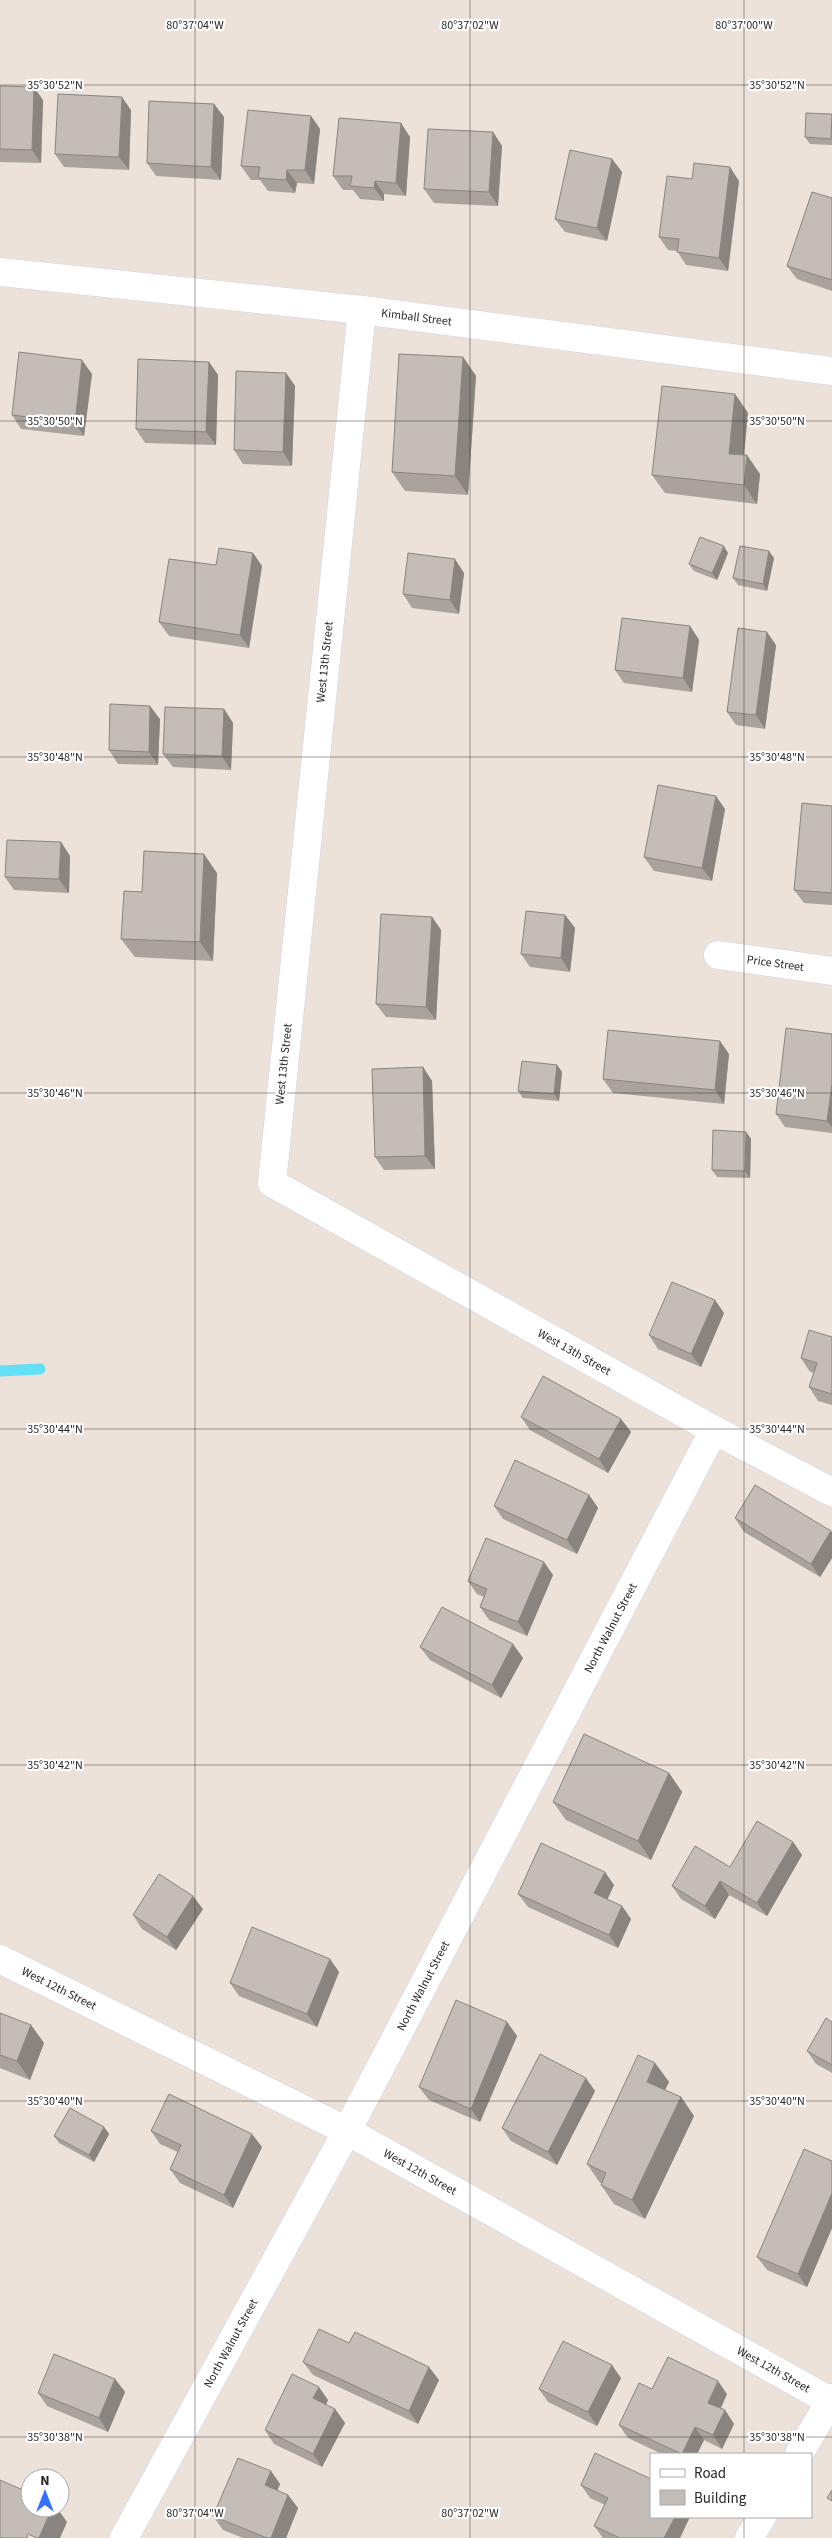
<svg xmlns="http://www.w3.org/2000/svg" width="832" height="2538" font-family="'Source Sans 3',sans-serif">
  <rect width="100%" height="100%" fill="#ece2d9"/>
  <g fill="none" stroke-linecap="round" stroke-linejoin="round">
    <!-- stream -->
    <path stroke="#63e0f7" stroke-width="11" d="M0 1371 40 1369"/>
    <!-- minor casing -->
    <g stroke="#ced5e3" stroke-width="29">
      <g id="minor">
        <path id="s1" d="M0 272 362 310 832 371"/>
        <path id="s2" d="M362 310 272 1183 714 1430 832 1492"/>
        <path id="s3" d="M718 955 832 971"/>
        <path id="s4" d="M0 1959 347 2131 832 2402"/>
        <path d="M799 2454 832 2398"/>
        <path id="s5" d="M124 2538 347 2131 714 1430"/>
        <path d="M749 2538 762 2517"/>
      </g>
    </g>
    <!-- minor -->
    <use href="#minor" stroke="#fff" stroke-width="28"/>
  </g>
  <!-- wall -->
  <g fill="#a9a29d">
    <path d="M0 86 43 100 41 163 0 162Z"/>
    <path d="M214 104 224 117 221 180 156 176 147 163Z"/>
    <path d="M131 110 129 170 64 167 55 154Z"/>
    <path d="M832 114V145L810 144 805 137Z"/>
    <path d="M311 116 320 129 314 184 297 183 295 193 268 191 260 180H251L241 166Z"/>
    <path d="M493 132 502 146 498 206 434 203 424 189Z"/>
    <path d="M410 137 406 196 384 194V201L360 199 353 190H343L333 176Z"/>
    <path d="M612 159 622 172 607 241 565 232 555 219Z"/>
    <path d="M692 179 739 181 728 271 686 265 677 251 668 250 659 237Z"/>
    <path d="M832 198V291L797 279 787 266Z"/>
    <path d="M463 357 476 376 468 495 405 491 392 472Z"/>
    <path d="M209 362 218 375 216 445 145 443 136 429Z"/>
    <path d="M286 373 295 386 292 466 243 464 234 450Z"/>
    <path d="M92 374 84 436 21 429 12 415Z"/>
    <path d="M735 394 748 413 744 455 760 474 757 504 665 493 652 475Z"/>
    <path d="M253 553 262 566 249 648 169 636 159 622 216 565Z"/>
    <path d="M728 553 717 580 694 571 689 564Z"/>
    <path d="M774 558 767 591 738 585 733 578Z"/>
    <path d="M464 573 459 614 412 608 403 594Z"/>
    <path d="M690 626 699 640 692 692 624 683 615 670Z"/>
    <path d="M776 645 765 729 736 725 727 712Z"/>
    <path d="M224 709 233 723 231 770 173 767 163 754Z"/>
    <path d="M160 719 158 765 118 764 109 750Z"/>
    <path d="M832 806V905L804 903 794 890Z"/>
    <path d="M725 809 712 881 654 871 644 857Z"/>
    <path d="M61 842 70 856 69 893 14 890 5 877Z"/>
    <path d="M217 873 213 961 135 957 121 939 142 892Z"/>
    <path d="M565 915 575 928 570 972 530 967 521 954Z"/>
    <path d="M432 917 441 930 436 1020 386 1017 376 1004Z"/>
    <path d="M832 1034V1133L785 1127 776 1114Z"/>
    <path d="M729 1054 724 1104 613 1093 603 1079Z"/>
    <path d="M557 1065 562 1072 559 1101 523 1098 518 1091Z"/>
    <path d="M423 1067 432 1081 435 1169 384 1170 375 1157Z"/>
    <path d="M746 1132 751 1139 750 1178 717 1177 712 1170Z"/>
    <path d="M724 1313 701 1367 658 1349 649 1335Z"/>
    <path d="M832 1337V1405L818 1401 809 1387 814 1373 810 1372 801 1358Z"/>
    <path d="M521 1417 621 1419 631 1432 608 1473 530 1430Z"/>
    <path d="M589 1495 598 1508 577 1554 503 1519 494 1506Z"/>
    <path d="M735 1518 831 1531 832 1532V1558L820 1577 744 1532Z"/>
    <path d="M553 1575 527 1636 489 1620 480 1607 484 1597 477 1594 468 1581Z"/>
    <path d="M420 1647 523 1658 501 1698 430 1660Z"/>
    <path d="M669 1773 682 1792 651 1860 566 1820 553 1802Z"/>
    <path d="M793 1842 802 1855 767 1916 729 1895 715 1919 681 1899 672 1886 730 1867Z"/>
    <path d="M614 1885 607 1899 622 1906 631 1919 618 1948 528 1907 518 1894Z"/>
    <path d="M203 1909 176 1950 142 1929 133 1915Z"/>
    <path d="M330 1959 339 1972 317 2027 239 1996 230 1983Z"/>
    <path d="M0 2013 31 2025 44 2043 30 2080 0 2068Z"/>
    <path d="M507 2022 517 2036 480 2122 429 2100 419 2087Z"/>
    <path d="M832 2022V2073L816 2064 807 2051Z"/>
    <path d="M655 2063 669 2082 665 2090 681 2097 694 2116 645 2219 614 2204 601 2185V2183H600L587 2164Z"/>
    <path d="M595 2091 557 2165 511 2141 502 2128Z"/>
    <path d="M104 2127 109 2134 94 2162 59 2143 54 2136Z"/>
    <path d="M151 2131 262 2147 233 2208 180 2183 170 2169 178 2152 160 2144Z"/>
    <path d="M832 2161V2228L807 2287 767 2270 757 2257Z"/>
    <path d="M349 2343 439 2380 418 2424 313 2375 303 2362Z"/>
    <path d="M621 2378 597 2426 548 2402 539 2389Z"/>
    <path d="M115 2379 125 2392 108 2432 47 2406 38 2393Z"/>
    <path d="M652 2389 727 2394 721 2408 725 2410 734 2424 722 2449 704 2440 697 2454H662L628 2438 619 2425Z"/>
    <path d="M328 2400 326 2405 335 2409 345 2423 322 2467 274 2444 265 2430Z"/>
    <path d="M595 2453 680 2538H603L594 2526 605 2505 590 2498 581 2485Z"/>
    <path d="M271 2471 280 2484 277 2491 288 2495 298 2508 286 2538H243L223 2530 213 2516Z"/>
  </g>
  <!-- shaded-wall -->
  <g fill="#89847f">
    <path d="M34 87 43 100 41 163 32 150Z"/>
    <path d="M122 97 131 110 129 170 119 157Z"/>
    <path d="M214 104 224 117 221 180 211 167Z"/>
    <path d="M311 116 320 129 314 184 305 170Z"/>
    <path d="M401 123 410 137 406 196 396 183Z"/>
    <path d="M493 132 502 146 498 206 489 192Z"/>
    <path d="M612 159 622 172 607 241 597 228Z"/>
    <path d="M730 167 739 181 728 271 719 258Z"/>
    <path d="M287 170 297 183 295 193 286 180Z"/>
    <path d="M375 181 384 194V201L374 188Z"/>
    <path d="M463 357 476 376 468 495 455 476Z"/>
    <path d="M82 360 92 374 84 436 75 423Z"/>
    <path d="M209 362 218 375 216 445 206 432Z"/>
    <path d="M286 373 295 386 292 466 283 452Z"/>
    <path d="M735 394 748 413 742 472 729 454Z"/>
    <path d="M747 455 760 474 757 504 744 485Z"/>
    <path d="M724 546 728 553 717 580 712 573Z"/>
    <path d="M769 551 774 558 767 591 763 584Z"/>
    <path d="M253 553 262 566 249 648 240 635Z"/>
    <path d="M455 559 464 573 459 614 450 600Z"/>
    <path d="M690 626 699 640 692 692 683 678Z"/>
    <path d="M767 632 776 645 765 729 756 715Z"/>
    <path d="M150 706 160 719 158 765 149 752Z"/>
    <path d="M224 709 233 723 231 770 222 756Z"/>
    <path d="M716 796 725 809 712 881 702 868Z"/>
    <path d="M61 842 70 856 69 893 59 879Z"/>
    <path d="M204 854 217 873 213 961 200 942Z"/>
    <path d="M565 915 575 928 570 972 561 958Z"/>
    <path d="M432 917 441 930 436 1020 426 1007Z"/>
    <path d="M720 1041 729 1054 724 1104 715 1090Z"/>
    <path d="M557 1065 562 1072 559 1101 554 1094Z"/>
    <path d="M423 1067 432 1081 435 1169 425 1156Z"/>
    <path d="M832 1084V1127L827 1121Z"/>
    <path d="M746 1132 751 1139 750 1178 745 1171Z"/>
    <path d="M715 1300 724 1313 701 1367 691 1354Z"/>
    <path d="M621 1419 631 1432 608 1473 599 1459Z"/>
    <path d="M589 1495 598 1508 577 1554 567 1540Z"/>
    <path d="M831 1531 832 1532V1558L820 1577 811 1564Z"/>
    <path d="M544 1562 553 1575 527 1636 518 1622Z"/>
    <path d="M513 1644 523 1658 501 1698 492 1685Z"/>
    <path d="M669 1773 682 1792 651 1860 638 1841Z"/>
    <path d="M793 1842 802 1855 767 1916 757 1903Z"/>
    <path d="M605 1872 614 1885 604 1907 594 1893Z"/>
    <path d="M720 1881 729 1895 715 1919 705 1906Z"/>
    <path d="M193 1896 203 1909 176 1950 167 1937Z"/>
    <path d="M622 1906 631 1919 618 1948 609 1935Z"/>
    <path d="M330 1959 339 1972 317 2027 307 2014Z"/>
    <path d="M507 2022 517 2036 480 2122 471 2109Z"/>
    <path d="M31 2025 44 2043 30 2080 17 2061Z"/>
    <path d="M655 2063 669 2082 660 2100 647 2082Z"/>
    <path d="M586 2078 595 2091 557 2165 548 2152Z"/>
    <path d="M681 2097 694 2116 645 2219 632 2200Z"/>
    <path d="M104 2127 109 2134 94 2162 89 2155Z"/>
    <path d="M252 2134 262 2147 233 2208 224 2195Z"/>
    <path d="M832 2193V2228L807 2287 798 2274Z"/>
    <path d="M612 2365 621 2378 597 2426 588 2412Z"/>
    <path d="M429 2367 439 2380 418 2424 409 2411Z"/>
    <path d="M115 2379 125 2392 108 2432 99 2418Z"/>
    <path d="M718 2381 727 2394 717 2416 708 2403Z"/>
    <path d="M319 2387 328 2400 322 2412 313 2398Z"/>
    <path d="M335 2409 345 2423 322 2467 313 2454Z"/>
    <path d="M725 2410 734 2424 722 2449 713 2435Z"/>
    <path d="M695 2427 704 2440 697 2454H682Z"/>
    <path d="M271 2471 280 2484 274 2499 265 2485Z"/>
    <path d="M288 2495 298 2508 286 2538H271Z"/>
    <path d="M52 2508H57L67 2522 60 2538H39Z"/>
    <path d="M675 2517H690L680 2538H664Z"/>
  </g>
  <!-- building -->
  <g fill="#c4bcb6" stroke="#89847f">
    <path d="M0 86 34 87 32 150 0 149Z"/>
    <path d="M58 94 122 97 119 157 55 154Z"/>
    <path d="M149 101 214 104 211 167 147 163Z"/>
    <path d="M248 110 311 116 305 170H287L286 180 258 178 260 167 241 166Z"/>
    <path d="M806 113 832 114 831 139 805 137Z"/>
    <path d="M339 118 401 123 396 183 375 181 374 188 350 186 352 176H333Z"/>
    <path d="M428 129 493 132 489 192 424 189Z"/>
    <path d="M570 150 612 159 597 228 555 219Z"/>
    <path d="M694 163 730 167 719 258 677 252 679 239 659 237 667 176 692 179Z"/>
    <path d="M812 192 832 198V280L787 266Z"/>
    <path d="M19 352 82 360 75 423 12 415Z"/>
    <path d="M399 354 463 357 455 476 392 472Z"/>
    <path d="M138 359 209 362 206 432 136 429Z"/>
    <path d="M236 371 286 373 283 452 234 450Z"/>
    <path d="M662 386 735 394 729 454 747 455 744 485 652 475Z"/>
    <path d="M700 537 724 546 712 573 689 564Z"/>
    <path d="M740 546 769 551 763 584 733 578Z"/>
    <path d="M219 548 253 553 240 635 159 622 169 559 216 565Z"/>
    <path d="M408 553 455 559 450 600 403 594Z"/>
    <path d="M622 618 690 626 683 678 615 670Z"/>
    <path d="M738 628 767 632 756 715 727 712Z"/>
    <path d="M110 704 150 706 149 752 109 750Z"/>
    <path d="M165 707 224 709 222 756 163 754Z"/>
    <path d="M658 785 716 796 702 868 644 857Z"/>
    <path d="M802 803 832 806V893L794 890Z"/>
    <path d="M7 840 61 842 59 879 5 877Z"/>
    <path d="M144 851 204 854 200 942 121 939 124 891 142 892Z"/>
    <path d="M526 911 565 915 561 958 521 954Z"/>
    <path d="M381 914 432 917 426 1007 376 1004Z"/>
    <path d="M786 1028 832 1034V1084L827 1121 776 1114Z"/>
    <path d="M608 1030 720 1041 715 1090 603 1079Z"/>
    <path d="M522 1061 557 1065 554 1094 518 1091Z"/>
    <path d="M423 1067 425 1156 375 1157 372 1069Z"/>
    <path d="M713 1130 746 1132 745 1171 712 1170Z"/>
    <path d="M672 1282 715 1300 691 1354 649 1335Z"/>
    <path d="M809 1330 832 1337V1394L809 1387 817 1363 801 1358Z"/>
    <path d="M543 1376 621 1419 599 1459 521 1417Z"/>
    <path d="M515 1460 589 1495 567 1540 494 1506Z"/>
    <path d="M755 1485 831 1531 811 1564 735 1518Z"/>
    <path d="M486 1538 544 1562 518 1622 480 1607 487 1589 468 1581Z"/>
    <path d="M442 1607 513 1644 492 1685 420 1647Z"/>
    <path d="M584 1734 669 1773 638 1841 553 1802Z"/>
    <path d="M757 1821 793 1842 757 1903 720 1881 705 1906 672 1886 695 1846 730 1867Z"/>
    <path d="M541 1843 605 1872 594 1893 622 1906 609 1935 518 1894Z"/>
    <path d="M159 1874 193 1896 167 1937 133 1915Z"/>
    <path d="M252 1927 330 1959 307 2014 230 1983Z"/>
    <path d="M456 2000 507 2022 471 2109 419 2087Z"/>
    <path d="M0 2013 31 2025 17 2061 0 2055Z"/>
    <path d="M826 2018 832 2022V2065L807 2051Z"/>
    <path d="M540 2054 586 2078 548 2152 502 2128Z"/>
    <path d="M638 2055 655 2063 647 2082 681 2097 632 2200 601 2185 606 2173 587 2164Z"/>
    <path d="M169 2094 252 2134 224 2195 170 2169 181 2145 151 2131Z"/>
    <path d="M70 2108 104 2127 89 2155 54 2136Z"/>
    <path d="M804 2149 832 2161V2193L798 2274 757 2257Z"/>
    <path d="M319 2329 349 2343 355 2332 429 2367 409 2411 303 2362Z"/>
    <path d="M563 2341 612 2365 588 2412 539 2389Z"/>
    <path d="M54 2354 115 2379 99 2418 38 2393Z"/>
    <path d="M668 2357 718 2381 708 2403 725 2410 713 2435 695 2427 682 2454 619 2425 639 2383 652 2389Z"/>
    <path d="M292 2374 319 2387 313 2398 335 2409 313 2454 265 2430Z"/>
    <path d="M595 2453 651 2479V2517H675L664 2538H620L594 2526 608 2498 581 2485Z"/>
    <path d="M238 2458 271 2471 265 2485 288 2495 271 2538H267L213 2516Z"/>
    <path d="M0 2480 30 2493V2508H52L39 2538H37L28 2534 27 2538H0Z"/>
    <path d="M832 2490V2501L827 2498Z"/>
  </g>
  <!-- ticks -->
  <path fill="none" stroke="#292929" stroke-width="1" stroke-opacity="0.45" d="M195 0V2538M470 0V2538M744 0V2454M0 85H832M0 421H832M0 757H832M0 1093H832M0 1429H832M0 1765H832M0 2101H832M0 2437H832M744 2517V2538"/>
  <g text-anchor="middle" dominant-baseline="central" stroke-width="4.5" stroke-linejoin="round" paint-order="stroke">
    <!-- street labels -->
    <g font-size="12" fill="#292929" stroke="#fff">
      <text stroke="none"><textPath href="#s1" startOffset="419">Kimball Street</textPath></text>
      <text transform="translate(325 662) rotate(-84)">West 13th Street</text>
      <text stroke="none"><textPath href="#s3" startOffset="58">Price Street</textPath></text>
      <text transform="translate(284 1064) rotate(-84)">West 13th Street</text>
      <text stroke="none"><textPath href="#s2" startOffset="1224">West 13th Street</textPath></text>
      <text stroke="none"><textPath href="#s5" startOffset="1032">North Walnut Street</textPath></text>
      <text stroke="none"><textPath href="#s5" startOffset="628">North Walnut Street</textPath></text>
      <text stroke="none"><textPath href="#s4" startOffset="66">West 12th Street</textPath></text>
      <text stroke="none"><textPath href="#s4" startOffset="471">West 12th Street</textPath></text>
      <text stroke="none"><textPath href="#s5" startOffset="222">North Walnut Street</textPath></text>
      <text stroke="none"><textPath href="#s4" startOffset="876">West 12th Street</textPath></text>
    </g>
  </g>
  <g font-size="12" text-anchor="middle" fill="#292929" stroke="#fff" stroke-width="4.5" stroke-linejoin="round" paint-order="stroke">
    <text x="195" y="29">80°37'04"W</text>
    <text x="470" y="29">80°37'02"W</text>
    <text x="744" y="29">80°37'00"W</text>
    <text x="55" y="89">35°30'52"N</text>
    <text x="777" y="89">35°30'52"N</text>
    <text x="55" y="425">35°30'50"N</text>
    <text x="777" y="425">35°30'50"N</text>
    <text x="55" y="761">35°30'48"N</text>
    <text x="777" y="761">35°30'48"N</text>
    <text x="55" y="1097">35°30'46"N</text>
    <text x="777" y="1097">35°30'46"N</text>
    <text x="55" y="1433">35°30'44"N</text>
    <text x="777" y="1433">35°30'44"N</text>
    <text x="55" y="1769">35°30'42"N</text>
    <text x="777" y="1769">35°30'42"N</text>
    <text x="55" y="2105">35°30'40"N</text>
    <text x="777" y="2105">35°30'40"N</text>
    <text x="55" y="2441">35°30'38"N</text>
    <text x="777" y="2441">35°30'38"N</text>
    <text x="195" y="2517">80°37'04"W</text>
    <text x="470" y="2517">80°37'02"W</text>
  </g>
  <!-- legend -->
  <rect x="650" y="2453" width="162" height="65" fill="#ffffff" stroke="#a9a9a9"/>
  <rect x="660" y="2469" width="25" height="8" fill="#ffffff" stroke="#a9a9a9"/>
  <text x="694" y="2478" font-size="15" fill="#292929">Road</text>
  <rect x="660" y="2490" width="25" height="15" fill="#c4bcb6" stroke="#a9a9a9"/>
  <text x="694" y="2503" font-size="15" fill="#292929">Building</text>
  <!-- north arrow -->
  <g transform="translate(45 2493)"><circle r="24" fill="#ffffff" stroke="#a9a9a9"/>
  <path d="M0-4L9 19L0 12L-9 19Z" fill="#3370ff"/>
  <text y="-8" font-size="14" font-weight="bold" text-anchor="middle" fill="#292929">N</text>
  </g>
</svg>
